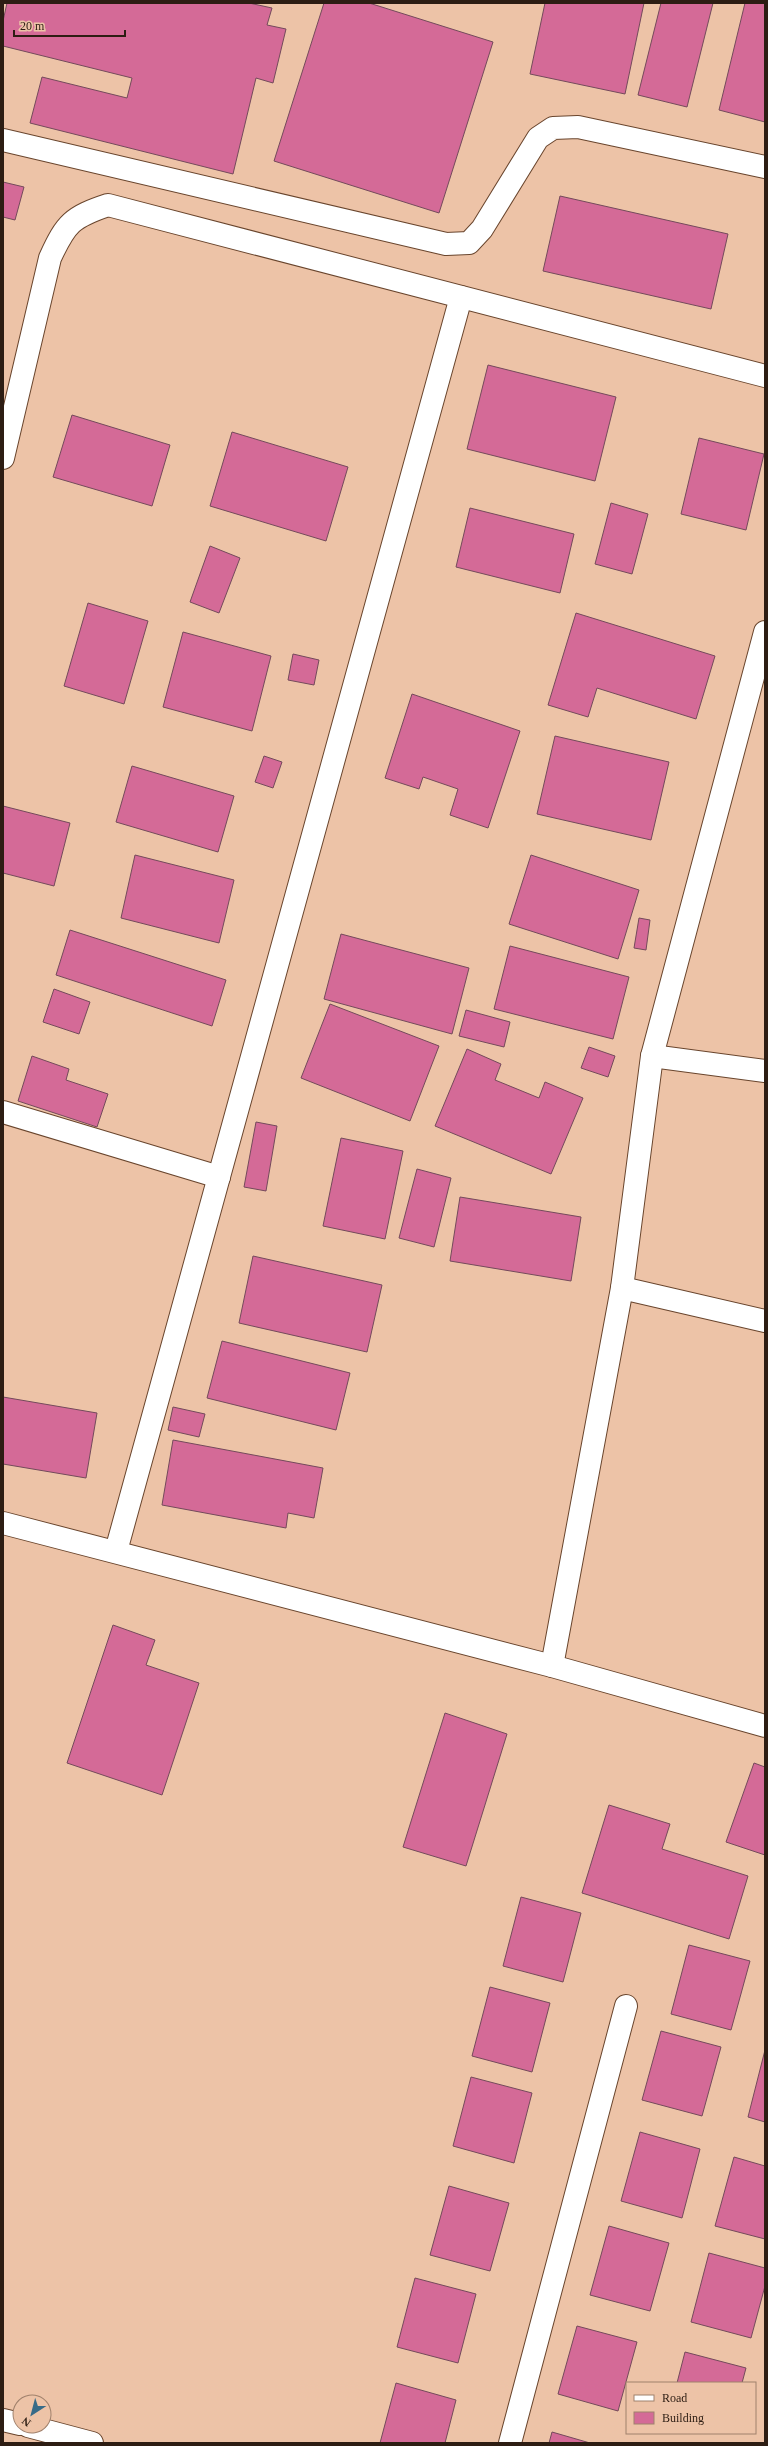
<svg xmlns="http://www.w3.org/2000/svg" width="768" height="2446" font-family="'Times New Roman',serif">
  <rect width="100%" height="100%" fill="#edc3a7"/>
  <!-- building -->
  <g fill="#d46a97" stroke="#744a5b">
    <path d="M7 3H249L272 8 267 25 286 29 273 83 256 78 233 174 30 123 42 77 127 98 132 78 3 46V21Z"/>
    <path d="M324 3H369L493 42 439 213 274 161Z"/>
    <path d="M545 3H644L625 94 530 74Z"/>
    <path d="M661 3H713L687 107 638 95Z"/>
    <path d="M745 3H765V122L719 110Z"/>
    <path d="M3 182 24 187 15 220 3 217Z"/>
    <path d="M560 196 728 234 711 309 543 271Z"/>
    <path d="M488 365 616 397 595 481 467 449Z"/>
    <path d="M72 415 170 445 152 506 53 477Z"/>
    <path d="M232 432 348 467 326 541 210 506Z"/>
    <path d="M699 438 764 454 746 530 681 514Z"/>
    <path d="M611 503 648 514 632 574 595 564Z"/>
    <path d="M470 508 574 534 560 593 456 567Z"/>
    <path d="M210 546 240 558 219 613 190 602Z"/>
    <path d="M88 603 148 621 124 704 64 686Z"/>
    <path d="M576 613 715 656 696 719 597 688 588 717 548 705Z"/>
    <path d="M183 632 271 656 252 731 163 707Z"/>
    <path d="M293 654 319 660 314 685 288 680Z"/>
    <path d="M412 694 520 731 488 828 450 815 458 789 423 777 419 789 385 778Z"/>
    <path d="M555 736 669 762 651 840 537 814Z"/>
    <path d="M264 756 282 762 273 788 255 782Z"/>
    <path d="M132 766 234 796 218 852 116 822Z"/>
    <path d="M3 806 70 823 54 886 3 873Z"/>
    <path d="M135 855 234 880 219 943 121 918Z"/>
    <path d="M531 855 639 890 618 959 509 924Z"/>
    <path d="M639 918 650 920 646 950 634 948Z"/>
    <path d="M70 930 226 980 212 1026 56 975Z"/>
    <path d="M341 934 469 968 452 1034 324 999Z"/>
    <path d="M510 946 629 977 613 1039 494 1009Z"/>
    <path d="M54 989 90 1002 79 1034 43 1022Z"/>
    <path d="M330 1004 439 1046 410 1121 301 1078Z"/>
    <path d="M466 1010 510 1022 504 1047 459 1036Z"/>
    <path d="M589 1047 615 1056 608 1077 581 1068Z"/>
    <path d="M467 1049 501 1064 495 1080 539 1098 545 1082 583 1098 551 1174 435 1126Z"/>
    <path d="M32 1056 69 1069 66 1080 108 1094 97 1127 18 1101Z"/>
    <path d="M256 1122 277 1126 266 1191 244 1187Z"/>
    <path d="M341 1138 403 1151 385 1239 323 1226Z"/>
    <path d="M417 1169 451 1178 434 1247 399 1238Z"/>
    <path d="M460 1197 581 1217 571 1281 450 1261Z"/>
    <path d="M253 1256 382 1285 367 1352 239 1323Z"/>
    <path d="M222 1341 350 1373 336 1430 207 1398Z"/>
    <path d="M3 1397 97 1413 86 1478 3 1464Z"/>
    <path d="M173 1407 205 1414 199 1437 168 1430Z"/>
    <path d="M173 1440 323 1468 314 1518 288 1513 286 1528 162 1505Z"/>
    <path d="M113 1625 155 1640 146 1665 199 1683 162 1795 67 1763Z"/>
    <path d="M445 1713 507 1734 466 1866 403 1847Z"/>
    <path d="M754 1763 765 1767V1855L726 1842Z"/>
    <path d="M609 1805 670 1824 662 1849 748 1876 729 1939 582 1893Z"/>
    <path d="M521 1897 581 1913 563 1982 503 1966Z"/>
    <path d="M689 1945 750 1961 731 2030 671 2014Z"/>
    <path d="M490 1987 550 2003 532 2072 472 2056Z"/>
    <path d="M661 2031 721 2047 702 2116 642 2100Z"/>
    <path d="M765 2050V2122L748 2117Z"/>
    <path d="M471 2077 532 2093 514 2163 453 2146Z"/>
    <path d="M640 2132 700 2149 682 2218 621 2201Z"/>
    <path d="M734 2157 765 2166V2239L715 2226Z"/>
    <path d="M449 2186 509 2203 490 2271 430 2255Z"/>
    <path d="M609 2226 669 2243 650 2311 590 2295Z"/>
    <path d="M709 2253 765 2268V2286L751 2338 691 2322Z"/>
    <path d="M415 2278 476 2294 458 2363 397 2347Z"/>
    <path d="M577 2326 637 2342 618 2411 558 2394Z"/>
    <path d="M685 2352 746 2368 742 2383H677Z"/>
    <path d="M396 2383 456 2400 445 2443H380Z"/>
    <path d="M552 2432 590 2443H549Z"/>
  </g>
  <g fill="none" stroke-linecap="round" stroke-linejoin="round">
    <!-- minor casing -->
    <g stroke="#69452d" stroke-width="24">
      <g id="minor">
        <path d="M3 140 446 244 469 243 482 229 538 138 553 128 578 127 765 167"/>
        <path d="M3 458 50 258C66 223 72 217 108 205L765 376"/>
        <path d="M652 1056 765 1071"/>
        <path d="M3 1112 219 1177"/>
        <path d="M622 1288 765 1321"/>
        <path d="M3 1523 552 1666 765 1726"/>
        <path d="M116 1551 461 297"/>
        <path d="M552 1666 622 1288 652 1056 765 632"/>
        <path d="M3 2420 20 2424"/>
        <path d="M28 2426 92 2443"/>
        <path d="M510 2443 626 2006"/>
      </g>
    </g>
    <!-- minor -->
    <use href="#minor" stroke="#fff" stroke-width="22"/>
  </g>
  <!-- border -->
  <rect width="768" height="2446" fill="none" stroke="#2d1d13" stroke-width="8"/>
  <!-- legend -->
  <rect x="626" y="2382" width="130" height="52" fill="#edc3a7" stroke="#a0816c"/>
  <rect x="634" y="2395" width="20" height="6" fill="#ffffff" stroke="#a0816c"/>
  <text x="662" y="2402" font-size="12" fill="#2d1d13">Road</text>
  <rect x="634" y="2412" width="20" height="12" fill="#d46a97" stroke="#a0816c"/>
  <text x="662" y="2422" font-size="12" fill="#2d1d13">Building</text>
  <!-- north arrow -->
  <g transform="translate(32 2414) rotate(216)"><circle r="19" fill="#edc3a7" stroke="#a0816c"/>
  <path d="M0-3L7 15L0 10L-7 15Z" fill="#376b88"/>
  <text y="-6" font-size="11" font-weight="bold" text-anchor="middle" fill="#2d1d13">N</text>
  </g>
  <!-- scale -->
  <path d="M14 30v6h111v-6" fill="none" stroke="#2d1d13" stroke-width="2"/>
  <text x="20" y="30" font-size="12" fill="#2d1d13" stroke="#edc3a7" stroke-width="3" paint-order="stroke">20 m</text>
</svg>
